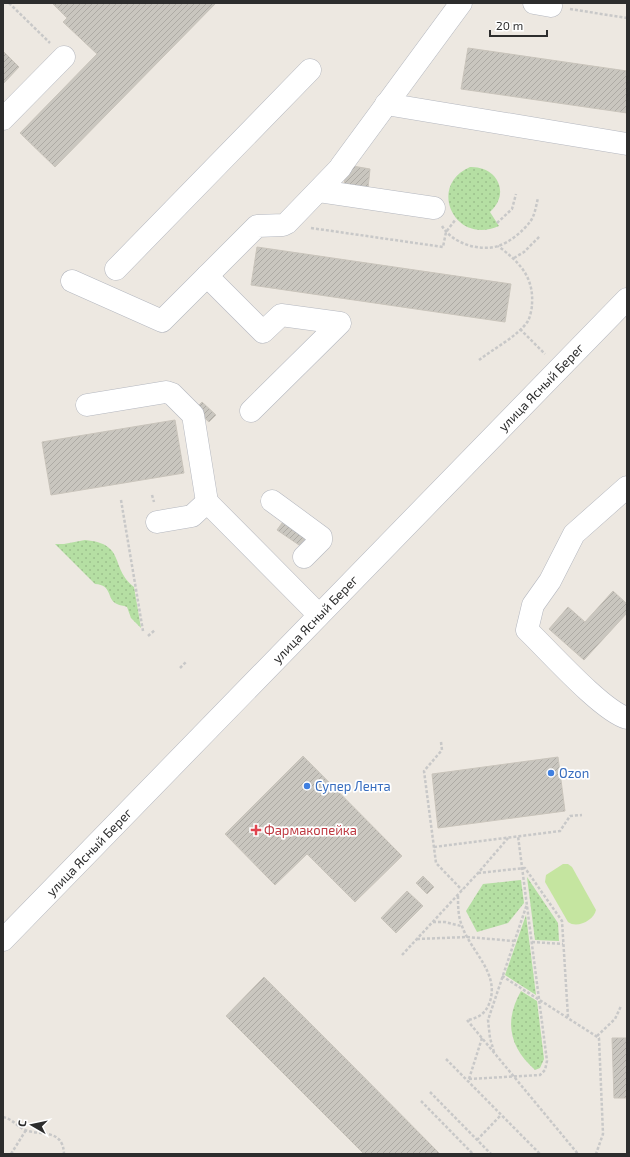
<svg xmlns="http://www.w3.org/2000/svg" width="630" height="1157" font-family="'Exo 2',sans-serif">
  <defs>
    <pattern id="park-dots" width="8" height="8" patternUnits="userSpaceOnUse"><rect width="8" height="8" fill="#b5dfa3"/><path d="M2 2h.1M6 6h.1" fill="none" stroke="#9cc08d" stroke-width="1.8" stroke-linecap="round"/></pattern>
    <pattern id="building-hatch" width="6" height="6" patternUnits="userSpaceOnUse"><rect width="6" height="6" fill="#c9c6bf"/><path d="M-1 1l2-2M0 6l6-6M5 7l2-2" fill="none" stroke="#adaaa4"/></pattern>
  </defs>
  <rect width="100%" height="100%" fill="#ede8e1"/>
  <!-- park -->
  <g fill="url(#park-dots)">
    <path d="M470 167C497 166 511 193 490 212L499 226C454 246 427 185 470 167Z"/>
    <path d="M85 540C127 544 109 567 134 587L141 628 131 618 127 607C123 605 120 606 117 604 106 599 113 585 95 584L55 544H64Z"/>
    <path d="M527 877 558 923 559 941 535 940Z"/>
    <path d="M521 880 524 903 508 923 477 932 466 911 483 884Z"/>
    <path d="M526 915 536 995 505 975Z"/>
    <path d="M521 991 537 1001 544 1059 540 1068 535 1070C509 1047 504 1021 521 991Z"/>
  </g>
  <!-- pitch -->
  <path fill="#c5e5a0" d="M563 864H568L572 867 596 910C594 920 577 929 568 922L545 882 546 875Z"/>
  <!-- building -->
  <g fill="url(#building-hatch)" stroke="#c9c4bb">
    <path d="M52 3H216L55 167 20 133 97 54 63 22 67 18Z"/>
    <path d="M468 48 627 71V113L461 89Z"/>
    <path d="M3 51 19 67 3 84Z"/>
    <path d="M347 165 370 169 368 188 344 185Z"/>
    <path d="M257 247 511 284 505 322 251 285Z"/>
    <path d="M202 402 216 415 209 422 195 409Z"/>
    <path d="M175 420 184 473 51 495 42 442Z"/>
    <path d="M285 519 309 536 302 547 277 530Z"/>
    <path d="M613 591 627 604V613L584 660 549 629 568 607 585 622Z"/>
    <path d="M303 756 402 856 355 902 307 854 275 885 225 834Z"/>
    <path d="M558 757 565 811 438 828 432 774Z"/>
    <path d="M423 876 434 887 427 894 416 883Z"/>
    <path d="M407 891 423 906 396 933 381 918Z"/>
    <path d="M264 977 344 1057 440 1154H364L226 1016Z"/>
    <path d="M612 1038H627V1098H614Z"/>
  </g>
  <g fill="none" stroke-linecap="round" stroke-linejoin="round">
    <!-- minor casing -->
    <g stroke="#b4b7bf" stroke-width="23">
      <g id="minor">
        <path d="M534 3 551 6"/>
        <path d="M386 104 627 144"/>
        <path d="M3 119 64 57"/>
        <path d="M341 166 461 3"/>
        <path d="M319 191 434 208"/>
        <path d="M116 269 310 70"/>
        <path d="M207 276 263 332 281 315 340 323 251 411"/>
        <path d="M72 281 162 321 257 226 283 225 287 223 341 167"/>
        <path d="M87 405 166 392 172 394 193 415 207 502"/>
        <path d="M627 487 574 534 550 581 533 605 527 630C548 650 602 711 627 718"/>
        <path d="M272 501 321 537V540L304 557"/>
        <path d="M157 522 192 516 207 502 319 615"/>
        <path d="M3 940 627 299"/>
      </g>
    </g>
    <!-- path -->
    <g stroke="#c8c8c8" stroke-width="2.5" stroke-dasharray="3 2" stroke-linecap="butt">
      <path d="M9 3 50 43"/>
      <path d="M570 9 627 18"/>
      <path d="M497 223 512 209 516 194"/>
      <path d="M442 226C452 243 479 252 498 246 509 243 523 231 530 222 535 215 536 206 538 198"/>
      <path d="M311 228 443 247 446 232 456 219"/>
      <path d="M514 258 524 252 540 236"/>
      <path d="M520 329 545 354"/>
      <path d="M479 360C493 349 518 336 528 321 530 317 532 309 532 304 534 276 518 261 498 246"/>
      <path d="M152 495 154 502"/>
      <path d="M121 500 143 631"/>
      <path d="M148 636 155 630"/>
      <path d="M180 668 187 661"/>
      <path d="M441 742 442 750 424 771 436 863 462 890"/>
      <path d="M434 847 560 831 570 816 582 815"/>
      <path d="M478 873 525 868 562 921 568 1017"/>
      <path d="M458 896C458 906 458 916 462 926 471 952 501 974 489 1004 485 1014 478 1018 468 1020"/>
      <path d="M433 922H445L461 926"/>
      <path d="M417 939 467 937 514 941"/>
      <path d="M532 942 563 944"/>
      <path d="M402 955 478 873 509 837"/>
      <path d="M502 976 599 1038 603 1134 596 1154"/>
      <path d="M467 1020 578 1154"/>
      <path d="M597 1036 615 1019 621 1006"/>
      <path d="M494 1052 490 1038 488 1020 527 904"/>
      <path d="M446 1059 540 1154"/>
      <path d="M469 1079 540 1075 545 1070 547 1061 518 836"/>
      <path d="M469 1079 482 1038"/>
      <path d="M430 1092 491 1154"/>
      <path d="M421 1101 473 1154"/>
      <path d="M3 1117C12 1119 17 1126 25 1130 40 1136 63 1128 64 1154"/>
      <path d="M477 1140 501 1115"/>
      <path d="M11 1154 26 1130"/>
    </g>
    <!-- minor -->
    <use href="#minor" stroke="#fff" stroke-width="22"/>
  </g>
  <!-- markers -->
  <g fill="#3f7fe0" stroke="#fff" stroke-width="1.5">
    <circle cx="551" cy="773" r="4"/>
    <circle cx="307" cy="786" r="4"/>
  </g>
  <path fill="#e0444e" stroke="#fff" stroke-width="1.5" d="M254 824h4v4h4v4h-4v4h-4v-4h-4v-4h4z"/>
  <g text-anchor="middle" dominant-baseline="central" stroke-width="3.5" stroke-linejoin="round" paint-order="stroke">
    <!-- street labels -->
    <g font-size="13" fill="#2d2d2d" stroke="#fff">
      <text transform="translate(541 387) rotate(-46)">улица Ясный Берег</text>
      <text transform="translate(315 619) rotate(-46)">улица Ясный Берег</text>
      <text transform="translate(89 852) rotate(-46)">улица Ясный Берег</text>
    </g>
    <!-- shop labels -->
    <g font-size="13" fill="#366cbe" stroke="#fff" text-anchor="start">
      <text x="559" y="773">Ozon</text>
      <text x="315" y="786">Супер Лента</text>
    </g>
    <!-- health labels -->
    <g font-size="13" fill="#be3a42" stroke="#fff" text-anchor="start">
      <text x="264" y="830">Фармакопейка</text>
    </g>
  </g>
  <!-- border -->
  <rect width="630" height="1157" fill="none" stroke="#2d2d2d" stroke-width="8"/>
  <!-- north arrow -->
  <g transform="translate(32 1125) rotate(279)" stroke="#ffffff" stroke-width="3" paint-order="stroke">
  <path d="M0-3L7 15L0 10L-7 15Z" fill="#2d2d2d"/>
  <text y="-6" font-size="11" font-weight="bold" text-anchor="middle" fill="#2d2d2d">С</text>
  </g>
  <!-- scale -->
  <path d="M490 30v6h57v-6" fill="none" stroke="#2d2d2d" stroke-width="2"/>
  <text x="496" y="30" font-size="12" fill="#2d2d2d" stroke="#ffffff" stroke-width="3" paint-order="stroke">20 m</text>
</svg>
